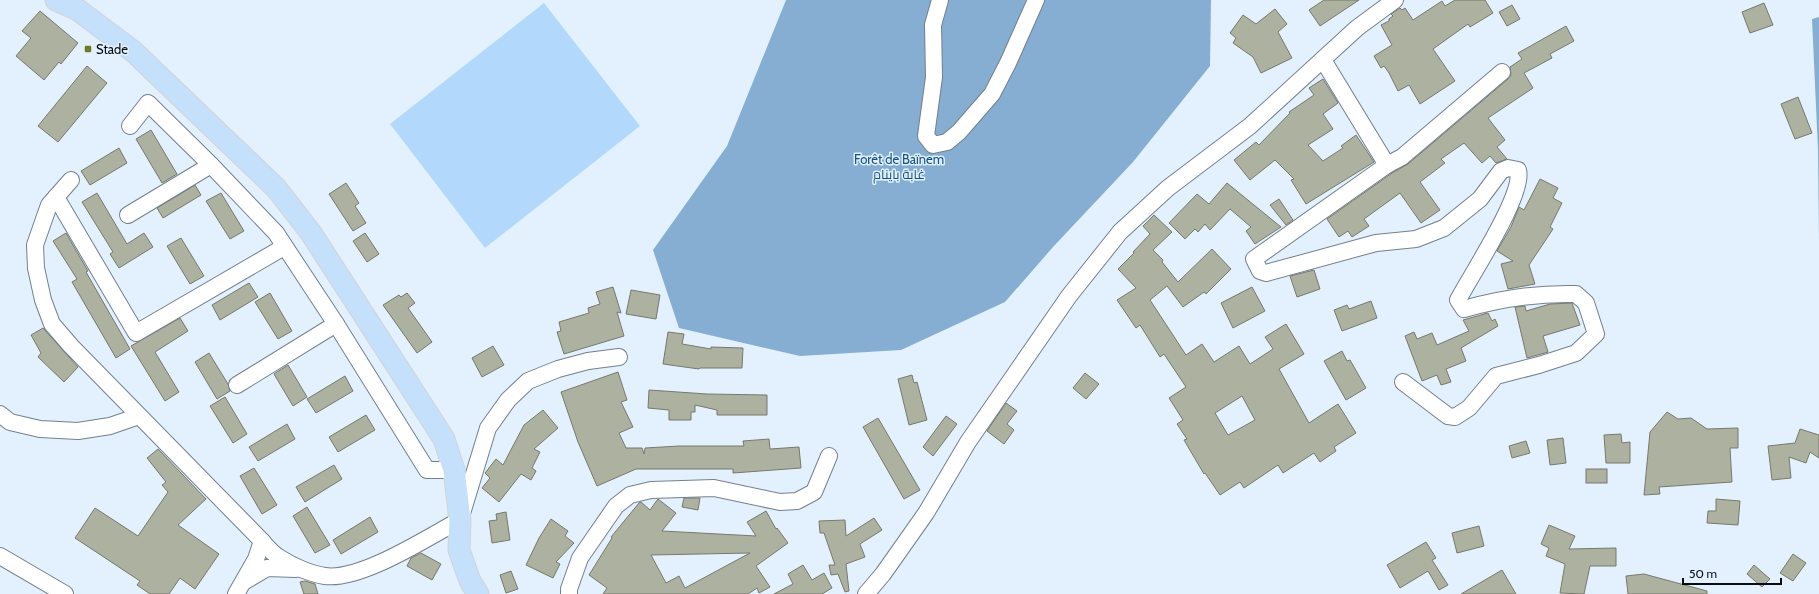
<svg xmlns="http://www.w3.org/2000/svg" width="1819" height="594" font-family="Cabin,Cairo,sans-serif">
  <rect width="100%" height="100%" fill="#e3f1fe"/>
  <!-- green -->
  <path fill="#b2d9fb" d="M544 3 640 126 485 248 390 124Z"/>
  <!-- forest -->
  <g fill="#85aed2">
    <path d="M786 0H1211L1210 66 1133 162 1053 247 1005 302 901 350 800 356 679 328 653 250 727 146Z"/>
    <path d="M1819 17V242L1818 150 1812 19Z"/>
  </g>
  <!-- building -->
  <g fill="#adb1a0" stroke="#77796a" fill-rule="evenodd">
    <path d="M1324 0H1359L1320 26 1309 10Z"/>
    <path d="M1455 0H1485L1493 13 1470 27 1468 24 1433 49 1455 81 1420 104 1409 85 1398 91 1389 73 1384 66 1381 68 1374 56 1392 45 1381 25 1389 21V19L1393 16 1391 14 1400 8 1402 10 1405 8 1413 20 1442 1 1445 6Z"/>
    <path d="M1764 3 1773 25 1750 33 1742 12Z"/>
    <path d="M1512 5 1520 19 1507 26 1499 12Z"/>
    <path d="M1275 9 1287 24 1278 32 1292 58 1261 73 1253 57 1233 43 1236 38 1230 33 1243 15 1256 24Z"/>
    <path d="M40 11 78 43 61 64 59 62 44 80 16 56 31 38 22 31Z"/>
    <path d="M1566 26 1574 41 1550 54 1552 58 1524 73 1533 88 1488 118 1505 140 1497 147 1507 159 1496 163 1490 156 1482 163 1464 143 1441 159 1445 163 1420 182 1440 210 1421 223 1400 193 1364 219 1369 226 1352 237 1348 231 1339 237 1327 219 1392 173 1408 164 1508 79 1511 75 1510 67 1522 59 1518 53Z"/>
    <path d="M87 66 107 83 58 142 38 126Z"/>
    <path d="M1323 79 1338 103 1323 114 1333 129 1308 145 1323 161 1343 148 1341 146 1356 135 1374 162 1306 204 1291 180 1294 179 1275 160 1250 180 1234 160 1256 142 1259 145 1290 113 1289 112 1314 95 1309 88Z"/>
    <path d="M1798 97 1812 133 1795 139 1781 104Z"/>
    <path d="M151 130 177 174 162 183 136 139Z"/>
    <path d="M119 148 127 163 90 185 81 171Z"/>
    <path d="M1540 179 1558 188 1553 198 1562 203 1550 227 1553 229 1529 265 1535 284 1508 289 1501 264 1513 261 1497 251 1511 227 1519 207 1524 210Z"/>
    <path d="M346 183 359 203 355 206 366 223 353 231 329 194Z"/>
    <path d="M1227 183 1281 227 1255 244 1246 231 1251 227 1230 209 1210 230 1205 224 1198 232 1195 229 1185 239 1169 223 1197 194 1209 204Z"/>
    <path d="M195 185 201 195 163 218 157 208Z"/>
    <path d="M97 193 127 244 144 233 153 247 119 268 110 254 113 252 82 202Z"/>
    <path d="M221 193 244 231 230 239 206 201Z"/>
    <path d="M1279 199 1293 220 1286 225 1270 205Z"/>
    <path d="M1154 215 1172 232 1153 250 1163 260 1162 262 1178 282 1212 249 1231 269 1206 294 1204 292 1183 307 1167 286 1150 300 1186 355 1202 344 1214 362 1239 346 1250 364 1273 349 1265 337 1286 324 1304 354 1279 369 1309 423 1338 404 1356 433 1334 447 1336 451 1320 462 1314 453 1283 473 1278 465 1244 488 1240 482 1220 495 1205 473 1204 474 1184 440 1187 439 1177 424 1183 420 1169 398 1186 387 1164 354 1160 357 1140 325 1136 328 1117 300 1136 288 1118 269 1134 253 1133 252 1150 234 1143 226ZM1242 396 1255 420 1228 435 1215 413Z"/>
    <path d="M66 233 88 271 86 272 130 349 116 358 72 282 77 279 53 241Z"/>
    <path d="M365 233 379 254 367 262 353 241Z"/>
    <path d="M181 238 204 276 190 284 167 246Z"/>
    <path d="M1314 270 1320 289 1297 297 1290 276Z"/>
    <path d="M249 283 258 297 220 320 212 305Z"/>
    <path d="M613 287 621 313 617 312 624 336 564 354 557 332 561 331 559 322 589 313 588 308 600 304 596 292Z"/>
    <path d="M1252 287 1265 311 1233 328 1221 303Z"/>
    <path d="M631 290 660 295 656 319 626 314Z"/>
    <path d="M270 293 292 331 278 339 255 302Z"/>
    <path d="M407 293 415 303 408 308 432 342 417 353 383 305 399 295 401 297Z"/>
    <path d="M1371 301 1377 318 1342 331 1334 310 1347 305 1349 309Z"/>
    <path d="M1572 303 1580 325 1543 336 1548 352 1527 358 1515 307 1525 306 1526 311 1550 304Z"/>
    <path d="M1488 313 1492 321 1495 319 1498 326 1461 348 1466 361 1446 369 1451 382 1441 385 1437 375 1422 381 1405 336 1414 332 1417 339 1432 333 1437 345 1469 331 1463 320Z"/>
    <path d="M180 318 188 331 155 352 179 392 165 401 131 346Z"/>
    <path d="M43 328 78 367 64 382 38 357 41 353 31 335Z"/>
    <path d="M668 332 684 334 682 344 711 349V347L743 348 742 368H700L699 369 663 364Z"/>
    <path d="M493 346 504 365 482 377 472 358Z"/>
    <path d="M1342 351 1347 361 1350 360 1366 388 1346 400 1324 361Z"/>
    <path d="M209 353 228 384 230 391 217 399 195 362Z"/>
    <path d="M288 365 307 397 293 406 274 374Z"/>
    <path d="M618 372 627 400 621 402 633 427 619 433 626 448H642L644 454 645 448 679 446H744L743 441 769 439 770 449 799 447 801 468 733 473V469H636L597 486 578 442 561 392Z"/>
    <path d="M1085 373 1099 384 1086 399 1073 388Z"/>
    <path d="M912 375 914 383 917 382 927 420 909 425 898 379Z"/>
    <path d="M345 376 353 391 316 413 307 399Z"/>
    <path d="M649 390 707 394 767 395V415H717V410L695 405V412H691V420H669V410L648 408Z"/>
    <path d="M225 397 247 434 233 443 210 406Z"/>
    <path d="M1006 403 1017 411 1007 424 1014 430 1004 444 987 431Z"/>
    <path d="M543 410 558 428 534 449 540 452 532 468 536 471 531 480 521 474 499 502 482 488 490 478 485 473 496 459 503 465 524 425Z"/>
    <path d="M1667 412 1678 419 1691 418 1707 429 1738 428V448H1730L1732 482 1659 487 1660 494 1644 495 1650 432Z"/>
    <path d="M366 415 375 430 338 452 329 437Z"/>
    <path d="M946 416 957 424 933 456 923 447Z"/>
    <path d="M878 418 920 490 904 499 863 427Z"/>
    <path d="M287 424 295 439 258 461 249 447Z"/>
    <path d="M1800 429 1819 435V458L1810 452 1806 463 1789 457 1791 478 1772 480 1768 446 1795 443Z"/>
    <path d="M1621 434 1622 443 1630 442V463H1606L1604 435Z"/>
    <path d="M1563 438 1566 463 1550 465 1547 440Z"/>
    <path d="M1526 441 1530 453 1512 458 1509 446Z"/>
    <path d="M158 449 206 499 178 525 219 554 195 589 180 578 169 594H150L137 585 140 581 75 538 95 508 138 536 168 492 162 485 166 482 147 458Z"/>
    <path d="M334 465 342 479 305 502 296 487Z"/>
    <path d="M254 468 277 505 262 514 240 476Z"/>
    <rect x="1586" y="469" width="21" height="14"/>
    <path d="M684 498H700L698 510 682 507Z"/>
    <path d="M658 499 676 513 662 531 756 536 747 522 766 511 776 529 777 528 788 543 756 566 770 587 759 593 757 588 748 594H603L607 588 589 575 612 538 611 537 639 503 641 502 650 510ZM750 553 685 588 679 576 666 583 651 555Z"/>
    <path d="M1716 499 1740 501 1738 525 1707 523 1708 511H1716Z"/>
    <path d="M307 507 330 545 315 553 293 516Z"/>
    <path d="M506 512 510 540 492 543 489 521 497 520 496 514Z"/>
    <path d="M370 517 378 532 341 554 333 540Z"/>
    <path d="M874 518 882 530 860 544 865 557 846 564 849 591 845 592 838 574 831 575 829 565H835L824 533H820L819 521 845 520 846 536Z"/>
    <path d="M551 519 568 531 565 536 574 543 556 562 560 564 553 578 526 565 539 538Z"/>
    <path d="M1549 525 1575 536 1569 549 1616 548V566H1590L1584 594 1560 593 1565 564 1546 556 1549 548 1541 544Z"/>
    <path d="M1479 526 1484 546 1457 553 1452 533Z"/>
    <path d="M1426 542 1436 558 1432 560 1448 585 1439 590 1428 571 1400 588 1387 565Z"/>
    <path d="M421 553 441 564 432 580 407 566 411 558Z"/>
    <path d="M1793 554 1806 563 1793 581 1780 573Z"/>
    <path d="M803 565 812 580 824 573 832 588 822 594H774L793 584 788 574Z"/>
    <path d="M1754 565 1770 579 1762 587 1747 574Z"/>
    <path d="M1502 570 1516 594H1461Z"/>
    <path d="M511 571 518 589 506 593 500 575Z"/>
    <path d="M1644 574 1707 591V594H1628L1626 576Z"/>
    <path d="M305 581 315 584 318 594H304L300 582Z"/>
  </g>
  <g fill="none" stroke-linecap="round" stroke-linejoin="round">
    <!-- minor casing -->
    <g stroke="#73808c" stroke-width="18">
      <g id="minor">
        <path d="M940 0 933 25 934 77 926 136 933 145 947 142 959 132 992 94 1008 63 1036 0"/>
        <path d="M1323 60 1387 165"/>
        <path d="M130 126 148 103 211 165 276 233 336 324 427 470H454"/>
        <path d="M71 180 49 205 35 245 36 268 43 300 52 324 71 346 262 541C267 547 273 554 280 558 292 566 311 574 325 576 361 581 428 537 460 520L488 428 508 400 528 381 558 369 588 361 619 357"/>
        <path d="M56 197 136 333 284 247"/>
        <path d="M128 215 211 165"/>
        <path d="M1403 382 1448 416 1455 417 1469 408 1496 376 1539 365 1576 353 1596 334 1586 303 1576 294C1537 293 1502 298 1464 309L1458 300C1471 275 1525 194 1518 170L1508 168 1501 171 1480 199 1444 228 1416 239 1376 243 1266 273 1260 271 1254 259 1387 165 1402 157 1502 72"/>
        <path d="M237 385 336 324"/>
        <path d="M0 414 10 422 40 429 78 431 110 426 139 416"/>
        <path d="M0 556 65 594"/>
        <path d="M245 581 267 568 296 569"/>
        <path d="M236 594 256 559 262 541"/>
        <path d="M569 594V589L580 558 616 506 630 495 651 490 714 488 780 502 797 501 814 492 829 456"/>
        <path d="M866 594 883 574 926 513 968 442 1069 296 1120 232 1168 188 1250 126 1357 28 1395 0"/>
      </g>
    </g>
    <!-- major casing -->
    <g stroke="#d3d3d4" stroke-width="23">
      <path id="major" d="M56 0 78 10 134 52 276 188 311 233 444 439 454 470 460 520 459 550 470 581 478 594"/>
    </g>
    <!-- minor -->
    <use href="#minor" stroke="#fff" stroke-width="16"/>
    <!-- major -->
    <use href="#major" stroke="#c4e0fa" stroke-width="21"/>
  </g>
  <!-- markers -->
  <rect fill="#717b27" stroke="#e3f1fe" stroke-width="1.5" x="84" y="45" width="8" height="8" rx="2"/>
  <g text-anchor="middle" dominant-baseline="central" stroke-width="3" stroke-linejoin="round" paint-order="stroke">
    <!-- poi labels -->
    <g font-size="13" fill="#080c11" stroke="#e3f1fe" text-anchor="start">
      <text x="96" y="49">Stade</text>
    </g>
    <!-- park labels -->
    <g font-size="13" fill="#10517f" stroke="#e3f1fe">
      <text x="899" y="159">Forêt de Baïnem<tspan x="899" dy="15">غابة باينام</tspan></text>
    </g>
  </g>
  <!-- scale -->
  <path d="M1683 578v6h98v-6" fill="none" stroke="#080c11" stroke-width="2"/>
  <text x="1689" y="578" font-size="12" fill="#080c11" stroke="#e3f1fe" stroke-width="3" paint-order="stroke">50 m</text>
</svg>
